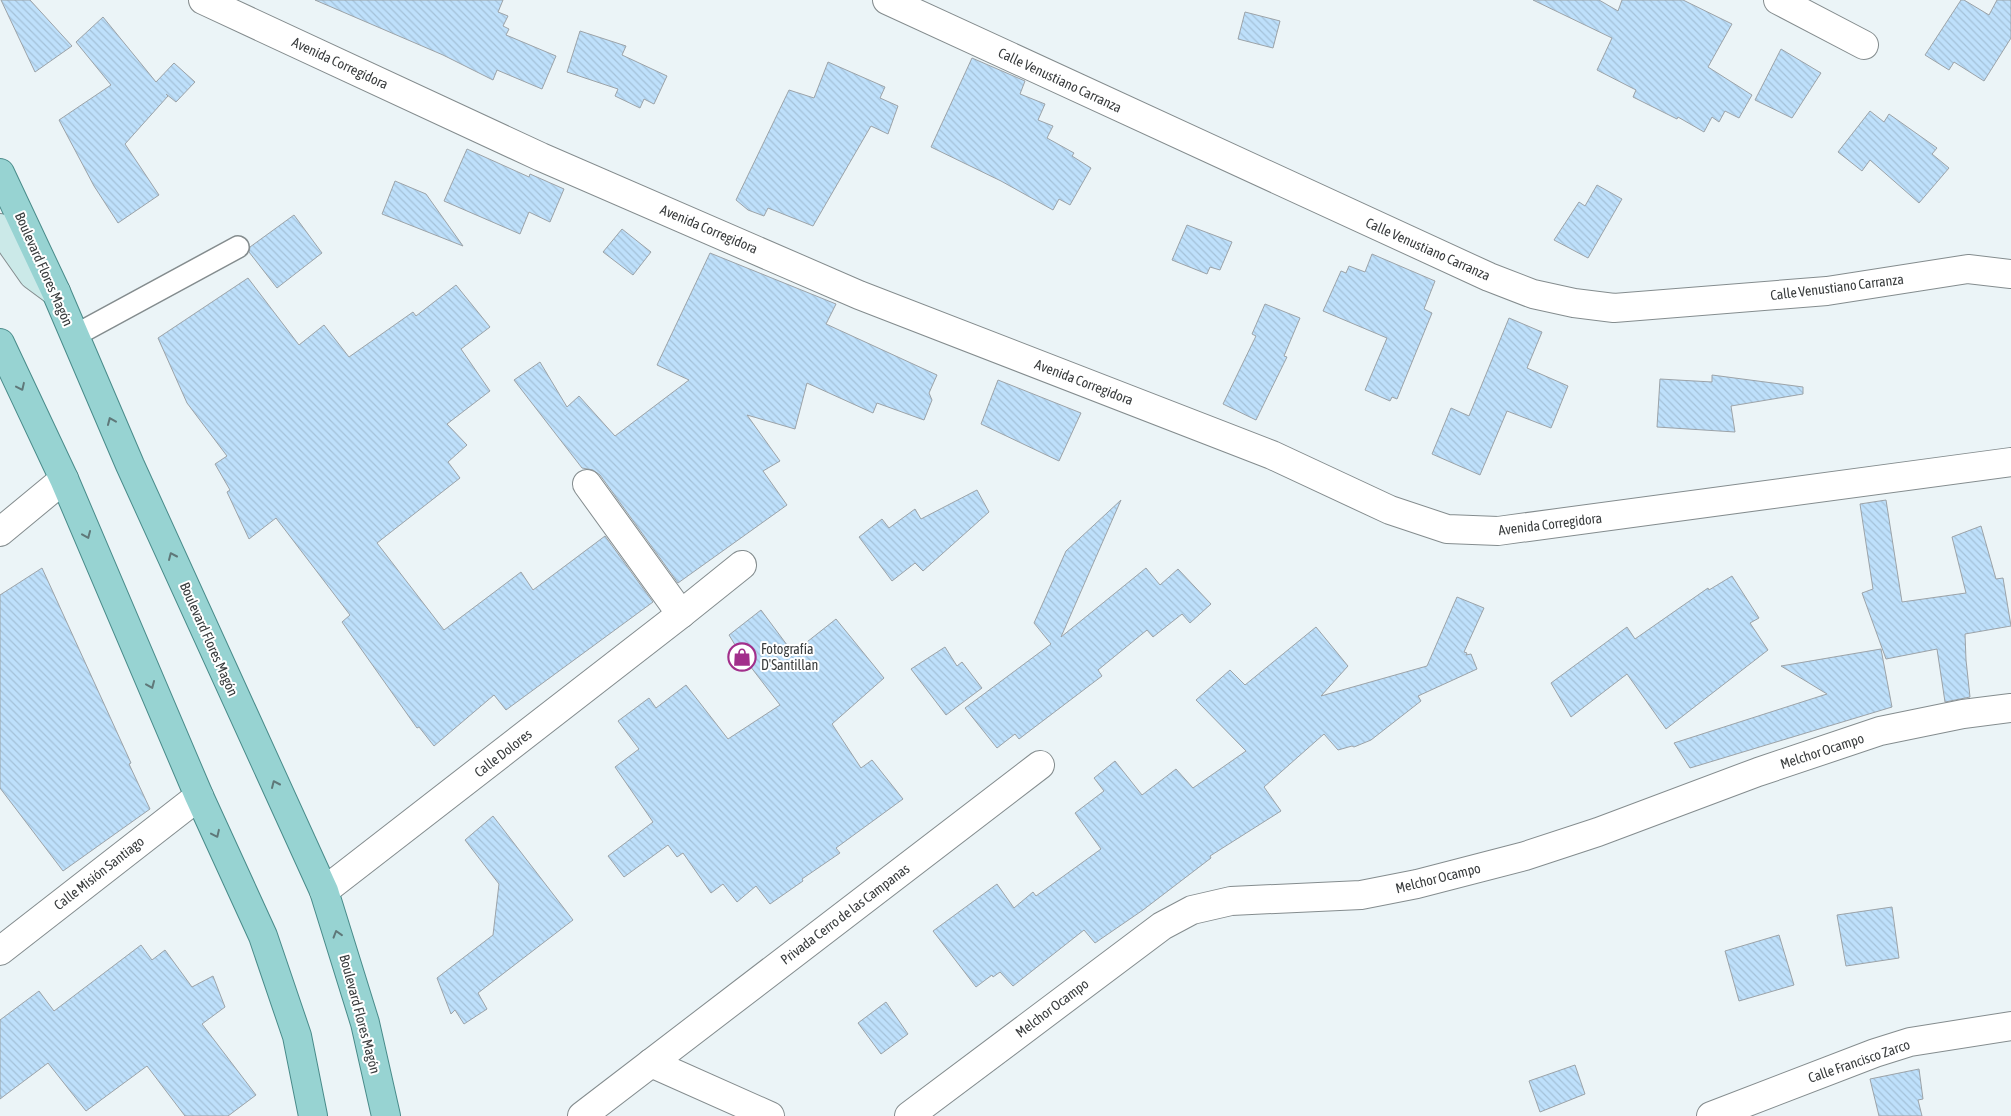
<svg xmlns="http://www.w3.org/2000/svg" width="2011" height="1116" font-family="'Asap Condensed',sans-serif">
  <defs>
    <pattern id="building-back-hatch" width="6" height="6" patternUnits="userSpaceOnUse" patternTransform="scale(1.25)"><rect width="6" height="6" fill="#bee0fb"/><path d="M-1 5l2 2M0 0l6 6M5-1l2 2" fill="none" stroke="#a4c1d8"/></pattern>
  </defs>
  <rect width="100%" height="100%" fill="#ebf4f7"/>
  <!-- building -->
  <g fill="url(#building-back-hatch)" stroke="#9ca3a8">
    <path d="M1 0H30L72 46 35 72Z"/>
    <path d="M315 0H503L498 12 508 16 503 26 509 29 506 35 556 56 542 89 497 70 493 80 443 55Z"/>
    <path d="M1533 0H1599L1618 11 1622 0H1683L1732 24 1708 67 1752 95 1739 118 1725 111 1719 122 1712 117 1704 132 1678 117 1677 119 1633 97 1636 90 1597 70 1612 38Z"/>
    <path d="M1961 0H1964L1989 15 1997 0H2011V38L1984 81 1954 62 1949 70 1925 55Z"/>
    <path d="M1245 12 1280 21 1273 48 1238 39Z"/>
    <path d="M103 17 156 82 174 63 195 82 176 102 166 94 168 96 125 144 159 195 118 223 94 186 59 120 111 85 76 42Z"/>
    <path d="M580 31 626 46 622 55 667 76 654 104 644 99 640 108 615 96 618 89 567 72Z"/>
    <path d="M1781 49 1821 73 1792 118 1755 100Z"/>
    <path d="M972 58 1025 81 1020 94 1045 104 1038 120 1053 126 1047 138 1074 153 1072 156 1091 168 1070 205 1059 199 1053 210 1001 181 931 147Z"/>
    <path d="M828 62 885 87 880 98 898 106 888 134 871 126 813 226 768 208 764 216 748 210 736 200 789 90 814 98Z"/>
    <path d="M1870 111 1884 122 1889 114 1937 148 1932 154 1949 168 1919 203 1870 160 1862 171 1838 152Z"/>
    <path d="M467 149 529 177 530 174 564 189 550 222 529 212 520 234 444 201Z"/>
    <path d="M395 181 426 194 463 246 382 214Z"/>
    <path d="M1597 185 1622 199 1588 258 1554 240 1579 202 1585 206Z"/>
    <path d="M294 215 322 253 277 288 249 252 250 247Z"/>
    <path d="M1187 225 1232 242 1220 270 1210 267 1207 274 1172 260Z"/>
    <path d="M622 229 651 252 633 275 603 252Z"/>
    <path d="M710 253 836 304 826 324 937 375 929 393 932 400 924 420 877 403 873 413 807 383 795 429 747 415 780 461 763 471 787 505 678 583 600 475 593 470 582 468 514 380 540 362 567 407 579 396 615 436 689 380 657 365Z"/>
    <path d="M1372 254 1435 281 1424 309 1432 313 1397 399 1392 397 1390 401 1365 390 1387 338 1323 311 1341 271 1346 273 1349 266 1365 272Z"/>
    <path d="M248 278 299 345 324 325 349 357 413 312 416 316 456 285 490 327 461 349 490 391 447 424 467 445 448 462 460 478 377 543 444 630 521 572 533 590 605 536 653 602 506 710 494 695 434 746 419 727 417 728 342 622 350 615 276 518 249 539 227 492 230 490 215 464 227 456 187 403 158 338Z"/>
    <path d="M1265 304 1300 318 1284 356 1287 357 1256 420 1223 404 1256 336 1252 334Z"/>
    <path d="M1509 318 1542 332 1527 368 1568 386 1551 428 1507 411 1480 475 1432 454 1451 408 1469 416Z"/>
    <path d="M1712 375 1803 387V394L1731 406 1735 432 1657 427 1660 379 1712 382Z"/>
    <path d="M998 380 1081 413 1059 461 981 424Z"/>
    <path d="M977 490 989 512 923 571 915 563 892 581 859 537 882 519 889 528 915 509 921 519Z"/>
    <path d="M1121 500 1061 637 1146 568 1160 585 1178 569 1211 604 1190 623 1182 614 1153 637 1147 630 1098 670 1102 676 1019 739 1015 734 997 748 965 708 1051 644 1034 623 1066 551Z"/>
    <path d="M1886 500 1902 602 1966 593 1952 537 1981 526 1996 579 2003 578 2011 626 1965 634 1966 660 1970 697 1945 702 1937 649 1886 659 1862 593 1873 589 1860 504Z"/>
    <path d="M42 568 131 763 129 764 150 809 63 871 0 788V595Z"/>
    <path d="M1732 576 1759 618 1750 623 1768 650 1666 729 1627 674 1571 717 1551 683 1627 627 1635 639 1708 588 1709 590Z"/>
    <path d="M1457 597 1484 608 1464 652 1467 653 1466 655 1471 654 1477 669 1418 696 1421 701 1371 740 1354 747 1352 746 1338 750 1324 734 1264 787 1281 811 1210 856 1211 858 1143 910 1095 943 1084 930 1013 986 1000 972 993 977 992 975 976 987 933 931 997 884 1014 908 1033 892 1036 896 1101 849 1075 813 1104 791 1094 778 1115 761 1142 795 1176 769 1193 788 1246 751 1196 700 1230 670 1245 685 1316 627 1348 666 1321 696 1427 666Z"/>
    <path d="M761 610 793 653 836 619 884 678 832 724 861 768 872 760 903 799 836 848 840 853 802 879 803 881 770 904 756 886 737 902 723 884 711 893 683 853 677 857 668 845 624 877 608 856 653 822 615 767 639 749 618 721 649 698 656 708 686 685 728 739 780 705 740 653 729 635Z"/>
    <path d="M945 647 957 666 962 662 982 688 946 715 911 669Z"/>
    <path d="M1881 649 1892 707 1690 768 1674 743 1827 694 1781 666Z"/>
    <path d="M493 816 573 920 478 993 487 1009 464 1024 455 1010 451 1014 437 978 493 935 499 884 465 840Z"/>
    <path d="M1892 907 1899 958 1846 966 1837 915Z"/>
    <path d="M1779 935 1794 985 1739 1001 1725 951Z"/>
    <path d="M141 945 152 960 165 950 192 987 213 976 225 1007 202 1024 256 1095 228 1116H185L147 1066 86 1111 48 1063 0 1099V1020L39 991 54 1011Z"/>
    <path d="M886 1002 908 1034 881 1054 858 1023Z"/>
    <path d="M1575 1065 1585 1094 1540 1112 1529 1081Z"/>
    <path d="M1919 1069 1923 1099 1918 1100 1922 1116H1879L1870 1079Z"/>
  </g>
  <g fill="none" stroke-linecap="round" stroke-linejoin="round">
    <!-- lane casing -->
    <g stroke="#848c8e" stroke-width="24">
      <path id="lane" d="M74 336 238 247"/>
    </g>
    <!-- street casing -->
    <g stroke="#848c8e" stroke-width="30">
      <g id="street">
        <path d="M203 0 541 157 859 295 1272 455 1390 510 1447 529 1498 531 2011 462"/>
        <path d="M887 0 1489 277 1533 294 1574 303 1614 308 1827 291 1968 269 2011 274"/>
        <path d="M1778 0 1864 45"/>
        <path d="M587 484 681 614"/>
        <path d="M0 532 64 479"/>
        <path d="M324 891 681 614 742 565"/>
        <path d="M0 951 199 796"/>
        <path d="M651 1063 770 1116"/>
        <path d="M582 1116 1040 765"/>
        <path d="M909 1116 1162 926 1192 910 1231 901 1361 895 1417 884 1525 856 1598 832 1758 772 1880 731 1963 714 2011 708"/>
        <path d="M1711 1116 1875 1053 1910 1042 2011 1026"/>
      </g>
    </g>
    <!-- secondary casing -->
    <g stroke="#848c8e" stroke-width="30">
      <path id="secondary" d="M0 228 33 275 56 292"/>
    </g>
    <!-- primary casing -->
    <g stroke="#498b8a" stroke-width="30">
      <g id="primary">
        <path d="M0 173 56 292 130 465 324 891 365 1023 386 1116"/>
        <path d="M0 343 64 479 199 796 263 936 297 1036 313 1116"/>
      </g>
    </g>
    <!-- lane -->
    <use href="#lane" stroke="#fff" stroke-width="21"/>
    <!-- street -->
    <use href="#street" stroke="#fff" stroke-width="28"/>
    <!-- secondary -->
    <use href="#secondary" stroke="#cbe9e8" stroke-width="28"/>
    <!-- primary -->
    <use href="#primary" stroke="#97d3d2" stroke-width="28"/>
  </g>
  <!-- one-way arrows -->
  <defs><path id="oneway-chevron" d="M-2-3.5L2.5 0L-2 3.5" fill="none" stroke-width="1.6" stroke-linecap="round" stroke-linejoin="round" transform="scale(1.25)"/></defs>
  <g stroke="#5f7879">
    <use href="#oneway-chevron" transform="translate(21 387) rotate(65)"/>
    <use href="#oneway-chevron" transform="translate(111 421) rotate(-113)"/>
    <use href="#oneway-chevron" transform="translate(87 535) rotate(67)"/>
    <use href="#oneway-chevron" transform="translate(172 556) rotate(-114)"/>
    <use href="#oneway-chevron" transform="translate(151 685) rotate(67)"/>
    <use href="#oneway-chevron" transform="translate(275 784) rotate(-114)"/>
    <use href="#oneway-chevron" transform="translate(216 834) rotate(65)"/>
    <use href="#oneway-chevron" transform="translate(337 934) rotate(-107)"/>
  </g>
  <!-- icons -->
  <defs>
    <g id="shop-ring" transform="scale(1.4375)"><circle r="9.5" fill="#fff" stroke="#a22f8b" stroke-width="1.5"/><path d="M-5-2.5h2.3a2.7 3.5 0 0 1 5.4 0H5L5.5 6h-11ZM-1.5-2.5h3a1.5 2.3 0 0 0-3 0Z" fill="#a22f8b"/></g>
  </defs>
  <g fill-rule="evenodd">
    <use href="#shop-ring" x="742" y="657"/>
  </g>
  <g text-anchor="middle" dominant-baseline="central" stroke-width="4" stroke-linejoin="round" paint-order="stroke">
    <!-- street labels -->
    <g font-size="14" fill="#393c3d" stroke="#fff">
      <text transform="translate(340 63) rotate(25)">Avenida Corregidora</text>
      <text transform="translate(1060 80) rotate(25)">Calle Venustiano Carranza</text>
      <text transform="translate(709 229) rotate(23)">Avenida Corregidora</text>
      <text transform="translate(1428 249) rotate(24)">Calle Venustiano Carranza</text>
      <text transform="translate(44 269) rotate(66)">Boulevard Flores Magón</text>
      <text transform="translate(1837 287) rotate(-7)">Calle Venustiano Carranza</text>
      <text transform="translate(1084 382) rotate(21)">Avenida Corregidora</text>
      <text transform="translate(1550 524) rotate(-7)">Avenida Corregidora</text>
      <text transform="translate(209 639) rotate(66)">Boulevard Flores Magón</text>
      <text transform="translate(1822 751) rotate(-18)">Melchor Ocampo</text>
      <text transform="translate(503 753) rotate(-38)">Calle Dolores</text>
      <text transform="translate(99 873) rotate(-38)">Calle Misión Santiago</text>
      <text transform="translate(1438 878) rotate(-14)">Melchor Ocampo</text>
      <text transform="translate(845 914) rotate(-37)">Privada Cerro de las Campanas</text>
      <text transform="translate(1052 1008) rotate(-37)">Melchor Ocampo</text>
      <text transform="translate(360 1014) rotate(75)">Boulevard Flores Magón</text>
      <text transform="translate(1859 1061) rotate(-19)">Calle Francisco Zarco</text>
    </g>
    <!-- poi labels -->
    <g font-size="14" fill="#393c3d" stroke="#fff" text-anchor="start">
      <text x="761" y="649">Fotografía<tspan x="761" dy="16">D'Santillan</tspan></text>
    </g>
  </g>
</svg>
